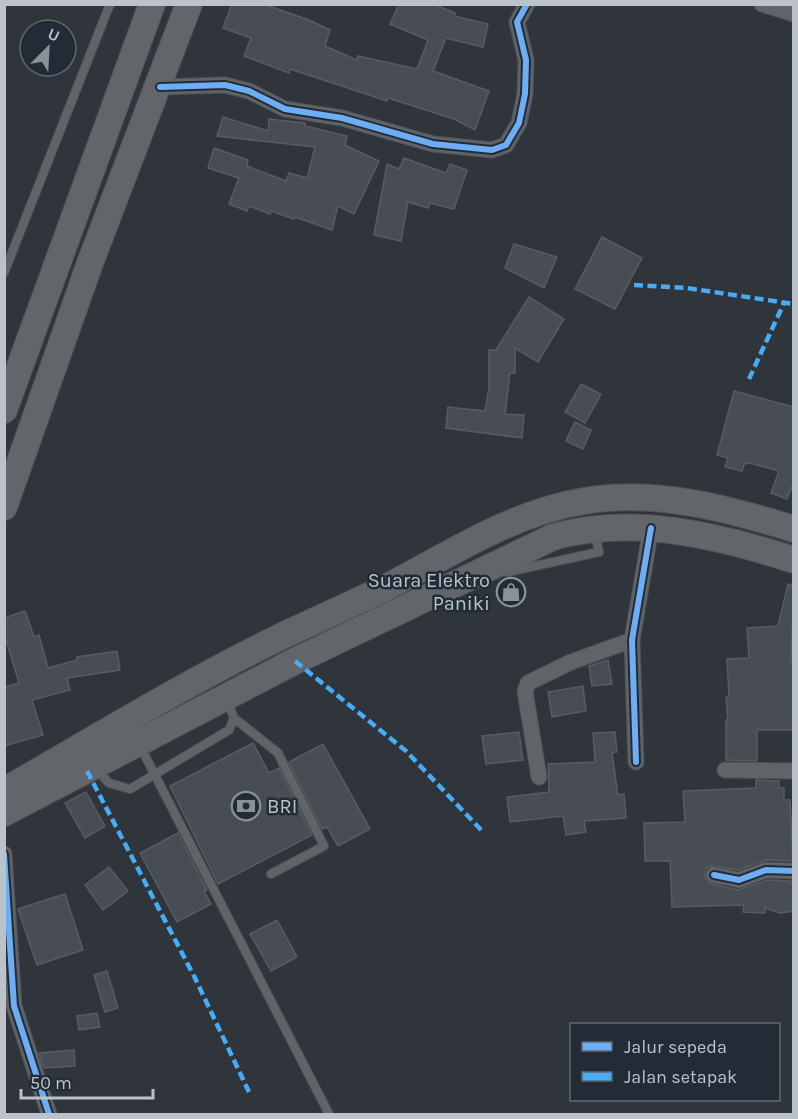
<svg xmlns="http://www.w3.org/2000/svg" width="798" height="1119" font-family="Karla,sans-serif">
  <rect width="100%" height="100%" fill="#2f353b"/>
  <!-- building -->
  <g fill="#484d53" stroke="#585c62" stroke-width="1.5">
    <path d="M232 4H263L309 20 330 30 325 46 357 60 358 56 417 69 428 40 390 24 399 4H433L455 13 454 16 488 24 483 47 446 38 433 71 489 91 475 130 454 119 388 98 387 101 372 96 290 69 289 73 244 56 251 38 223 28Z"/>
    <path d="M223 117 268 131 269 119 305 123V126L347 136 345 145 379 161 354 214 338 206 332 230 295 217 294 219 271 211 270 214 249 206 247 211 229 204 239 178 208 168 214 148 248 160 247 166 286 181 289 173 307 178 315 147 217 136Z"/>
    <path d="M404 158 446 173 450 164 467 170 454 209 430 203 428 208 408 202 401 241 374 235 387 164 399 169Z"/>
    <path d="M602 237 642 258 615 309 575 289Z"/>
    <path d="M514 244 557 257 544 288 505 268Z"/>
    <path d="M529 297 564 319 538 362 515 348V373H510L505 414 524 415 522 438 446 428 448 407 485 411 489 387V350H496Z"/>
    <path d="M581 384 601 394 585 423 565 412Z"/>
    <path d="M734 391 794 407V481L787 499 771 493 779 471 750 463 744 464 742 471 725 467 728 458 717 455Z"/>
    <path d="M575 422 591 430 583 449 566 441Z"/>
    <path d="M788 584 794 585 791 662H794V730H757V761L726 760V720H728L726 697 729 696 727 659 749 658 747 628 778 626Z"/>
    <path d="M25 611 34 637 39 635 48 668 77 660V657L117 651 120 670 67 678 70 690 32 700 43 735 4 746V687L19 683 4 633V618Z"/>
    <path d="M608 660 612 684 592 686 589 666Z"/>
    <path d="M583 686 586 711 552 717 548 692Z"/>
    <path d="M519 732 523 760 486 764 482 736Z"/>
    <path d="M615 732 617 752 612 753 618 795 624 794 626 818 584 821 586 832 566 835 563 816 510 822 507 797 549 792 548 764 595 762 593 733Z"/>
    <path d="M253 743 269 773 279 768 312 835 218 884 170 786Z"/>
    <path d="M323 744 370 829 338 846 327 827 322 829 289 762Z"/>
    <path d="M756 780 779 781V788H784V800H790L793 861 766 860 738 870 711 866 706 869 705 878 712 884 738 890 768 880 791 881V884H794V911L780 913 765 908V913L743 912 744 905 672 907 670 861H645L644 823 685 822 683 791 756 788Z"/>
    <path d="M86 792 105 826 85 838 65 803Z"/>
    <path d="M178 833 207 890 204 891 211 904 177 922 140 853Z"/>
    <path d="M109 867 128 891 103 910 85 885Z"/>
    <path d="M65 894 83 950 37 965 18 909Z"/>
    <path d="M277 920 297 957 271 971 250 934Z"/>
    <path d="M107 971 118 1008 105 1012 94 975Z"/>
    <path d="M97 1013 100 1027 79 1030 77 1016Z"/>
    <path d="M74 1050 75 1066 44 1068 39 1053Z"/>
  </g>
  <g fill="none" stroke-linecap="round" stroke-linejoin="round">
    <!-- service casing -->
    <g stroke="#4d5156" stroke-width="10">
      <g id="service">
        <path d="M4 273 110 4"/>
        <path d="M507 572 599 552 595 534"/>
        <path d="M234 718 278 753 324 846 271 874"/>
        <path d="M140 746 329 1114"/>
        <path d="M97 770 109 783 130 789 229 730 234 718 227 700"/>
      </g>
    </g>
    <!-- minor casing -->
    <g stroke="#4d5156" stroke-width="17">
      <g id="minor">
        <path d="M762 4 794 14"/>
        <path d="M160 87 225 85 249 91 285 109 342 118 433 144 492 150 506 145 519 123 525 94 526 60 517 22 527 4"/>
        <path d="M636 762 632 640 651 528"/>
        <path d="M725 770 794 771"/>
        <path d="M539 777 525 691 528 683 571 662 632 640"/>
        <path d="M4 854 14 1006 49 1114"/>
        <path d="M714 875 739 880 766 870 794 871"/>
      </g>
    </g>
    <!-- trunk casing -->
    <g stroke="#4c5157" stroke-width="28">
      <g id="trunk">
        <path d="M4 410 152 4"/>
        <path d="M4 507 90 263 189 4"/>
        <path d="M4 791C95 739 184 684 278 638 314 621 350 605 385 588 449 555 511 513 584 501 655 489 726 508 794 529"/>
        <path d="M4 813 295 661 553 537C633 515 717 535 794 560"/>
      </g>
    </g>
    <!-- service -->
    <use href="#service" stroke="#606468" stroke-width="8"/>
    <!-- minor -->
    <use href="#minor" stroke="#606468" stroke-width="15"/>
    <!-- trunk -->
    <use href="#trunk" stroke="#62666a" stroke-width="26"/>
    <!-- quiet -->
    <g stroke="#46acf6" stroke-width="4.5" stroke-dasharray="9 4.5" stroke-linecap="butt">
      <path d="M634 285 687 288 794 304"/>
      <path d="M749 379 784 303"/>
      <path d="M295 661 406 751 484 833"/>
      <path d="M87 771 195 978 249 1092"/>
    </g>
    <!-- cycleway casing -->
    <g stroke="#232c36" stroke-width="10">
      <g id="cycleway">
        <path d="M160 87 225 85 249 91 285 109 342 118 433 144 492 150 506 145 519 123 525 94 526 60 517 22 527 4"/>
        <path d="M636 762 632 640 651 528"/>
        <path d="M4 854 14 1006 49 1114"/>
        <path d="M714 875 739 880 766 870 794 871"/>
      </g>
    </g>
    <!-- cycleway -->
    <use href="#cycleway" stroke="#6dadf4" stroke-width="6"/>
  </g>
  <!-- icons -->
  <defs>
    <g id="shop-ring" transform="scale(1.5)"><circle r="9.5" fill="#232c36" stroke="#8a9198" stroke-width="1.5"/><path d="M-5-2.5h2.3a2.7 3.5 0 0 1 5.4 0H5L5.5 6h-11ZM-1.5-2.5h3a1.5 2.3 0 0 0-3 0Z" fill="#8a9198"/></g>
    <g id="bank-ring" transform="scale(1.5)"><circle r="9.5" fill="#232c36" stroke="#8a9198" stroke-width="1.5"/><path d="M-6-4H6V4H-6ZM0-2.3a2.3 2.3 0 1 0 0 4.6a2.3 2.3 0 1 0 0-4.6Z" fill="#8a9198"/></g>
  </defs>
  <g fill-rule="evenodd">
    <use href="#shop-ring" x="511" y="592"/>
    <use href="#bank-ring" x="246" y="806"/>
  </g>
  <g text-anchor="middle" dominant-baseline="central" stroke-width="5" stroke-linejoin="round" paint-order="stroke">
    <!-- poi labels -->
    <g font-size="20" fill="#bbc2ca" stroke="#232c36" text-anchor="end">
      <text x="490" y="580">Suara Elektro<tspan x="490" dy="23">Paniki</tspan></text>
      <text x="267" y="806" text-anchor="start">BRI</text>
    </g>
  </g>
  <!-- border -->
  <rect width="798" height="1119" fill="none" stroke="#bbc2ca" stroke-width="12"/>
  <!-- legend -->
  <rect x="570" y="1023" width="210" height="78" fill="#232c36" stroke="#606871" stroke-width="1.5"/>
  <rect x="582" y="1042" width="30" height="9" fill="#6dadf4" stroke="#606871" stroke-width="1.5"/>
  <text x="624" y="1053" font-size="18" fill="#bbc2ca">Jalur sepeda</text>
  <rect x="582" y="1072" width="30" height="9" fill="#46acf6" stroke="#606871" stroke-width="1.5"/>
  <text x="624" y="1083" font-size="18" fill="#bbc2ca">Jalan setapak</text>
  <!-- north arrow -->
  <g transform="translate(48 48) rotate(24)"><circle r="28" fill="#232c36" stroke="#606871" stroke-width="1.5"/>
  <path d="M0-4.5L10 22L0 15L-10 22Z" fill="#8a9198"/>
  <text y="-9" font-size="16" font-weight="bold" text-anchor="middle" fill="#bbc2ca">U</text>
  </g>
  <!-- scale -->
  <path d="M21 1089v9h132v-9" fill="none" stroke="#bbc2ca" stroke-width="3"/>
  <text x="30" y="1089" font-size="18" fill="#bbc2ca" stroke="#232c36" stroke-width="4.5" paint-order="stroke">50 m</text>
</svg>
